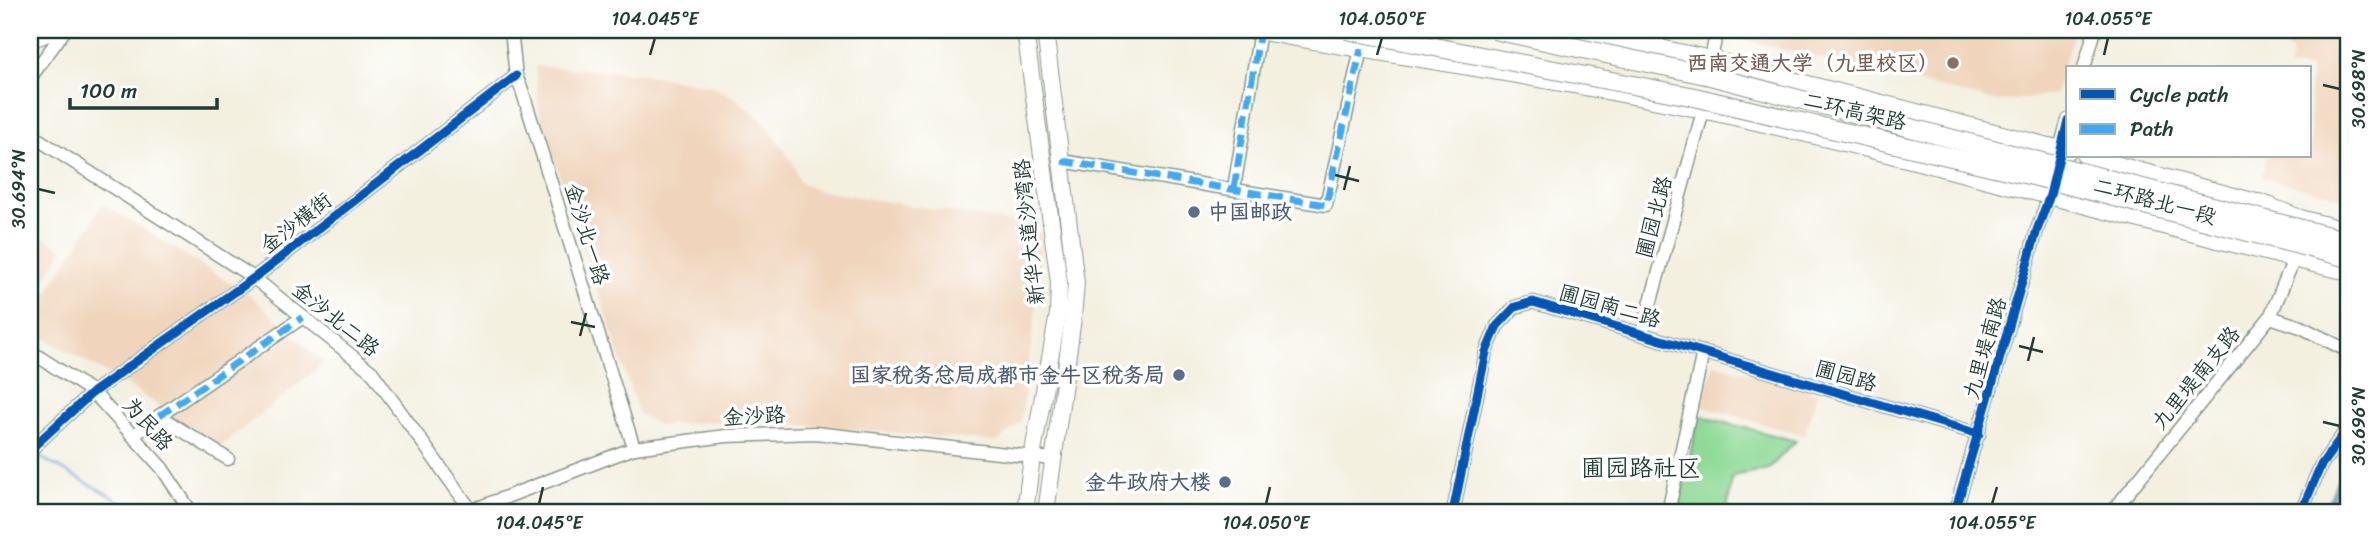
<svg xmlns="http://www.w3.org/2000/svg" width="2378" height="542" font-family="Sriracha,'LXGW WenKai TC',sans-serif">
  <defs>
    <pattern id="water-ripples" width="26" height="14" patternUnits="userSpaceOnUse" patternTransform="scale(1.75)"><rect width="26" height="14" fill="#6aa2d8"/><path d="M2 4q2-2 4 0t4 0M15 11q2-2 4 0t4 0" fill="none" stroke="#5785b0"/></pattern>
  </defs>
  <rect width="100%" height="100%" fill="#fff"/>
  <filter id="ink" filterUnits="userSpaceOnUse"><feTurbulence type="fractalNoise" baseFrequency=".0143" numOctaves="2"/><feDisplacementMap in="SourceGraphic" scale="14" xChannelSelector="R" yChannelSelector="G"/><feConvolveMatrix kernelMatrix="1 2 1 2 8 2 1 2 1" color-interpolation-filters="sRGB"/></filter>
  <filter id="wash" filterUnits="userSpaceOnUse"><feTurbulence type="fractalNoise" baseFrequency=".00686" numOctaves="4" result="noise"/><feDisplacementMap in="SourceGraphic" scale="28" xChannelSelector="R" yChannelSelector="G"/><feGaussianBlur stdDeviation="1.57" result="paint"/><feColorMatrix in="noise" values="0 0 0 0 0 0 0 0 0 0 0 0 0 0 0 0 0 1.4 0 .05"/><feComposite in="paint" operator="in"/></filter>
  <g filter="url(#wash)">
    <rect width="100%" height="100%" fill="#f3f0e0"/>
    <!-- built -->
    <g fill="#f0d5bc">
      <path d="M1705 30H2075L2055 94 1998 102Z"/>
      <path d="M2273 30H2348V184L2341 197 2261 177 2267 156H2310V68H2288L2292 52 2270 40Z"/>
      <path d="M535 66 640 74 711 85 735 98 764 122 793 163 799 182 817 190 1028 225 1042 233 1036 306 1021 422 997 442 827 427 716 421 659 426 639 415 539 112Z"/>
      <path d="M103 204 251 296 324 363 219 448 134 389 30 330V320Z"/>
      <path d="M30 229 63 249 30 303Z"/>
      <path d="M1714 364 1817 393 1805 436 1702 406Z"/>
    </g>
    <!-- green -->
    <path fill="#8fda97" stroke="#578c66" stroke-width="2" d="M1699 416 1796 441 1768 469 1732 476 1727 512H1677Z"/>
    <!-- water -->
    <path fill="url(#water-ripples)" stroke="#447086" stroke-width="2" d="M2348 460V512H2324L2342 469Z"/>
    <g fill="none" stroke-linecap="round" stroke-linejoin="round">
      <!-- stream -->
      <path stroke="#6aa2d8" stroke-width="2.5" d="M36 455 140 512"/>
    </g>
  </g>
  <g filter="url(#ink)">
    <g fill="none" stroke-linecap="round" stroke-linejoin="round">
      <!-- minor casing -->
      <g stroke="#89968a" stroke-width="15">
        <g id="minor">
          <path d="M511 30 516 76 522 90 634 448"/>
          <path d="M1657 46 1660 30"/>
          <path d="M1711 59 1717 30"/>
          <path d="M2084 68 2095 30"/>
          <path d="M30 78 65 30"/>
          <path d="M30 134 254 278 372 372 471 510"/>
          <path d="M2058 156 2068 120"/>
          <path d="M1062 161 1326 205 1361 49"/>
          <path d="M1234 188 1260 31"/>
          <path d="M2342 224 2348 213"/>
          <path d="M2270 317 2301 327 2348 351"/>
          <path d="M1642 334 1703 111"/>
          <path d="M30 351 93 392 162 468 191 512"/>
          <path d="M159 416 303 317"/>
          <path d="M133 436 159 416 228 459"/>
          <path d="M30 453 34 446 93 392 254 278 516 76"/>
          <path d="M467 512 634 448 726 436 815 433 1053 459"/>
          <path d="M1453 512 1486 352 1497 326 1515 307 1533 302 1979 434"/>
          <path d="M1668 512 1703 352"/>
          <path d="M1955 512 2037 230 2051 191"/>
          <path d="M2112 512 2270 317 2294 259"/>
          <path d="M2301 512 2321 465 2348 428"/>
        </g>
      </g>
      <!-- major casing -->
      <g stroke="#89968a" stroke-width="18">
        <g id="major">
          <path d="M1025 30 1059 282 1058 314 1032 457 1025 512"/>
          <path d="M1045 30 1076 283 1073 318 1046 512"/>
          <path d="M1252 30C1402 58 1553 78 1702 110 1919 157 2132 222 2348 272"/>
          <path d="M1578 30 1711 59 2068 151"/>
          <path d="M30 40 56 30"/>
          <path d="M2085 156 2271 206"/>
        </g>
      </g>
      <!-- highway casing -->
      <g stroke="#89968a" stroke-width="20">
        <path id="highway" d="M2259 203 2300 219 2348 232"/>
      </g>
      <!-- minor -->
      <use href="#minor" stroke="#fff" stroke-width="12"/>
      <!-- major -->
      <use href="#major" stroke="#fff" stroke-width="16"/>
      <!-- highway -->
      <use href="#highway" stroke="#fff" stroke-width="18"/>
      <!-- highway-bridge casing -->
      <g stroke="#89968a" stroke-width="20" stroke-linecap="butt">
        <g id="highway-bridge">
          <path d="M1346 30 1690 96 2037 177 2348 258"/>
          <path d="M1494 30 1710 76 2348 241"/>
        </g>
      </g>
      <!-- highway-bridge -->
      <use href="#highway-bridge" stroke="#fff" stroke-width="18"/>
      <!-- quiet -->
      <g stroke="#3fa9f5" stroke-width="7" stroke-dasharray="14 7" stroke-linecap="butt">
        <path d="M1062 161 1326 205 1361 49"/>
        <path d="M1234 188 1260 31"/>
        <path d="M159 416 303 317"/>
      </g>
      <!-- cycleway casing -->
      <g stroke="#fff" stroke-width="13">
        <g id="cycleway">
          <path d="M30 453 34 446 93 392 254 278 516 76"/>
          <path d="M1453 512 1486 352 1497 326 1515 307 1533 302 1979 434"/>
          <path d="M1955 512 2037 230 2050 195 2068 120"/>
          <path d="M2301 512 2321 465 2348 428"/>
        </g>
      </g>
      <!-- cycleway -->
      <use href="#cycleway" stroke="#0057b8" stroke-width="9"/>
    </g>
  </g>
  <!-- ticks -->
  <path fill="none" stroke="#1f3d34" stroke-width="2.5" d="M650 55 655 38M1377 55 1382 38M2104 55 2108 38M2323 85 2340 89M1335 175 1359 181M38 189 55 193M1344 190 1350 166M571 322 595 327M580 336 586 313M2019 346 2043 352M2028 361 2034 337M2323 422 2340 426M539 504 543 487M1266 504 1270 487M1992 504 1997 487"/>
  <!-- markers -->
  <circle fill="#8d6e63" stroke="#fff" stroke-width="2.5" cx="1953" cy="63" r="7"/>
  <g fill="#5c6f8a" stroke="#fff" stroke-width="2.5">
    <circle cx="1194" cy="212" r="7"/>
    <circle cx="1179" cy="375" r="7"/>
    <circle cx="1225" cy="482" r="7"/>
  </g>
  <g text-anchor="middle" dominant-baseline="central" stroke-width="7" stroke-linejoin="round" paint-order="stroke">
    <!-- education labels -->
    <g font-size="21" font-weight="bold" fill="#785e54" stroke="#fff" text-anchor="end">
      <text x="1939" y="63">西南交通大学（九里校区）</text>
    </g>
    <!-- street labels -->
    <g font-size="21" fill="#1f3d34" stroke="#fff">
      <text transform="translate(1855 111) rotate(13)">二环高架路</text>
      <text transform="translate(2155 201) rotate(15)">二环路北一段</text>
      <text transform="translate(1654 217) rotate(-75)">圃园北路</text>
      <text transform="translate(296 223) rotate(-38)">金沙横街</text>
      <text transform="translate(1029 232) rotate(-96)">新华大道沙湾路</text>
      <text transform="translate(587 234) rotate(73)">金沙北一路</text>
      <text transform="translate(1610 306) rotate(16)">圃园南二路</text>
      <text transform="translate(336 319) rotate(39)">金沙北二路</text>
      <text transform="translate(1985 348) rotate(-74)">九里堤南路</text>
      <text transform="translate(1846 376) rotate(16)">圃园路</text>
      <text transform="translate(2196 378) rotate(-51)">九里堤南支路</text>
      <text transform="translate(754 416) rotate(-3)">金沙路</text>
      <text transform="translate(148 424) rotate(48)">为民路</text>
    </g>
    <!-- service labels -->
    <g font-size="21" font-weight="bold" fill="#4e5e75" stroke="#fff" text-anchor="end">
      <text x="1208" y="212" text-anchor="start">中国邮政</text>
      <text x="1165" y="375">国家税务总局成都市金牛区税务局</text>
      <text x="1211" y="482">金牛政府大楼</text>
    </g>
    <!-- quarter labels -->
    <g font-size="24" fill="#1f3d34" stroke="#fff">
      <text x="1641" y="468">圃园路社区</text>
    </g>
  </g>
  <!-- margin -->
  <rect width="2378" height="542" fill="none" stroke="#fff" stroke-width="77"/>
  <!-- legend -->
  <rect x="2066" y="66" width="245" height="91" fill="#ffffff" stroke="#a5b1ae" stroke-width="2"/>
  <rect x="2080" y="89" width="35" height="10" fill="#0057b8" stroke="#a5b1ae" stroke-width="2"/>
  <text x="2130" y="102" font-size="21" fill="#1f3d34">Cycle path</text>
  <rect x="2080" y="124" width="35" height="10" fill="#3fa9f5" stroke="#a5b1ae" stroke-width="2"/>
  <text x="2130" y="136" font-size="21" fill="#1f3d34">Path</text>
  <!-- scale -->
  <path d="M70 98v10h147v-10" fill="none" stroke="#1f3d34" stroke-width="3.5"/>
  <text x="80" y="98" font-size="21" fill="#1f3d34" stroke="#ffffff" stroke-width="5" paint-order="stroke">100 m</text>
  <rect x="38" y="38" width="2302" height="466" fill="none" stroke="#1f3d34" stroke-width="2.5"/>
  <g font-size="18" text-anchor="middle" fill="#1f3d34">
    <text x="655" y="25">104.045°E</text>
    <text x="1382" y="25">104.050°E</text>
    <text x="2108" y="25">104.055°E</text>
    <text transform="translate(2359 89) rotate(-90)" y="6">30.698°N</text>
    <text transform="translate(19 189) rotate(-90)" y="6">30.694°N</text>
    <text transform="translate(2359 426) rotate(-90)" y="6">30.696°N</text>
    <text x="539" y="529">104.045°E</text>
    <text x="1266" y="529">104.050°E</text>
    <text x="1992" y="529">104.055°E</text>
  </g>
</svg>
